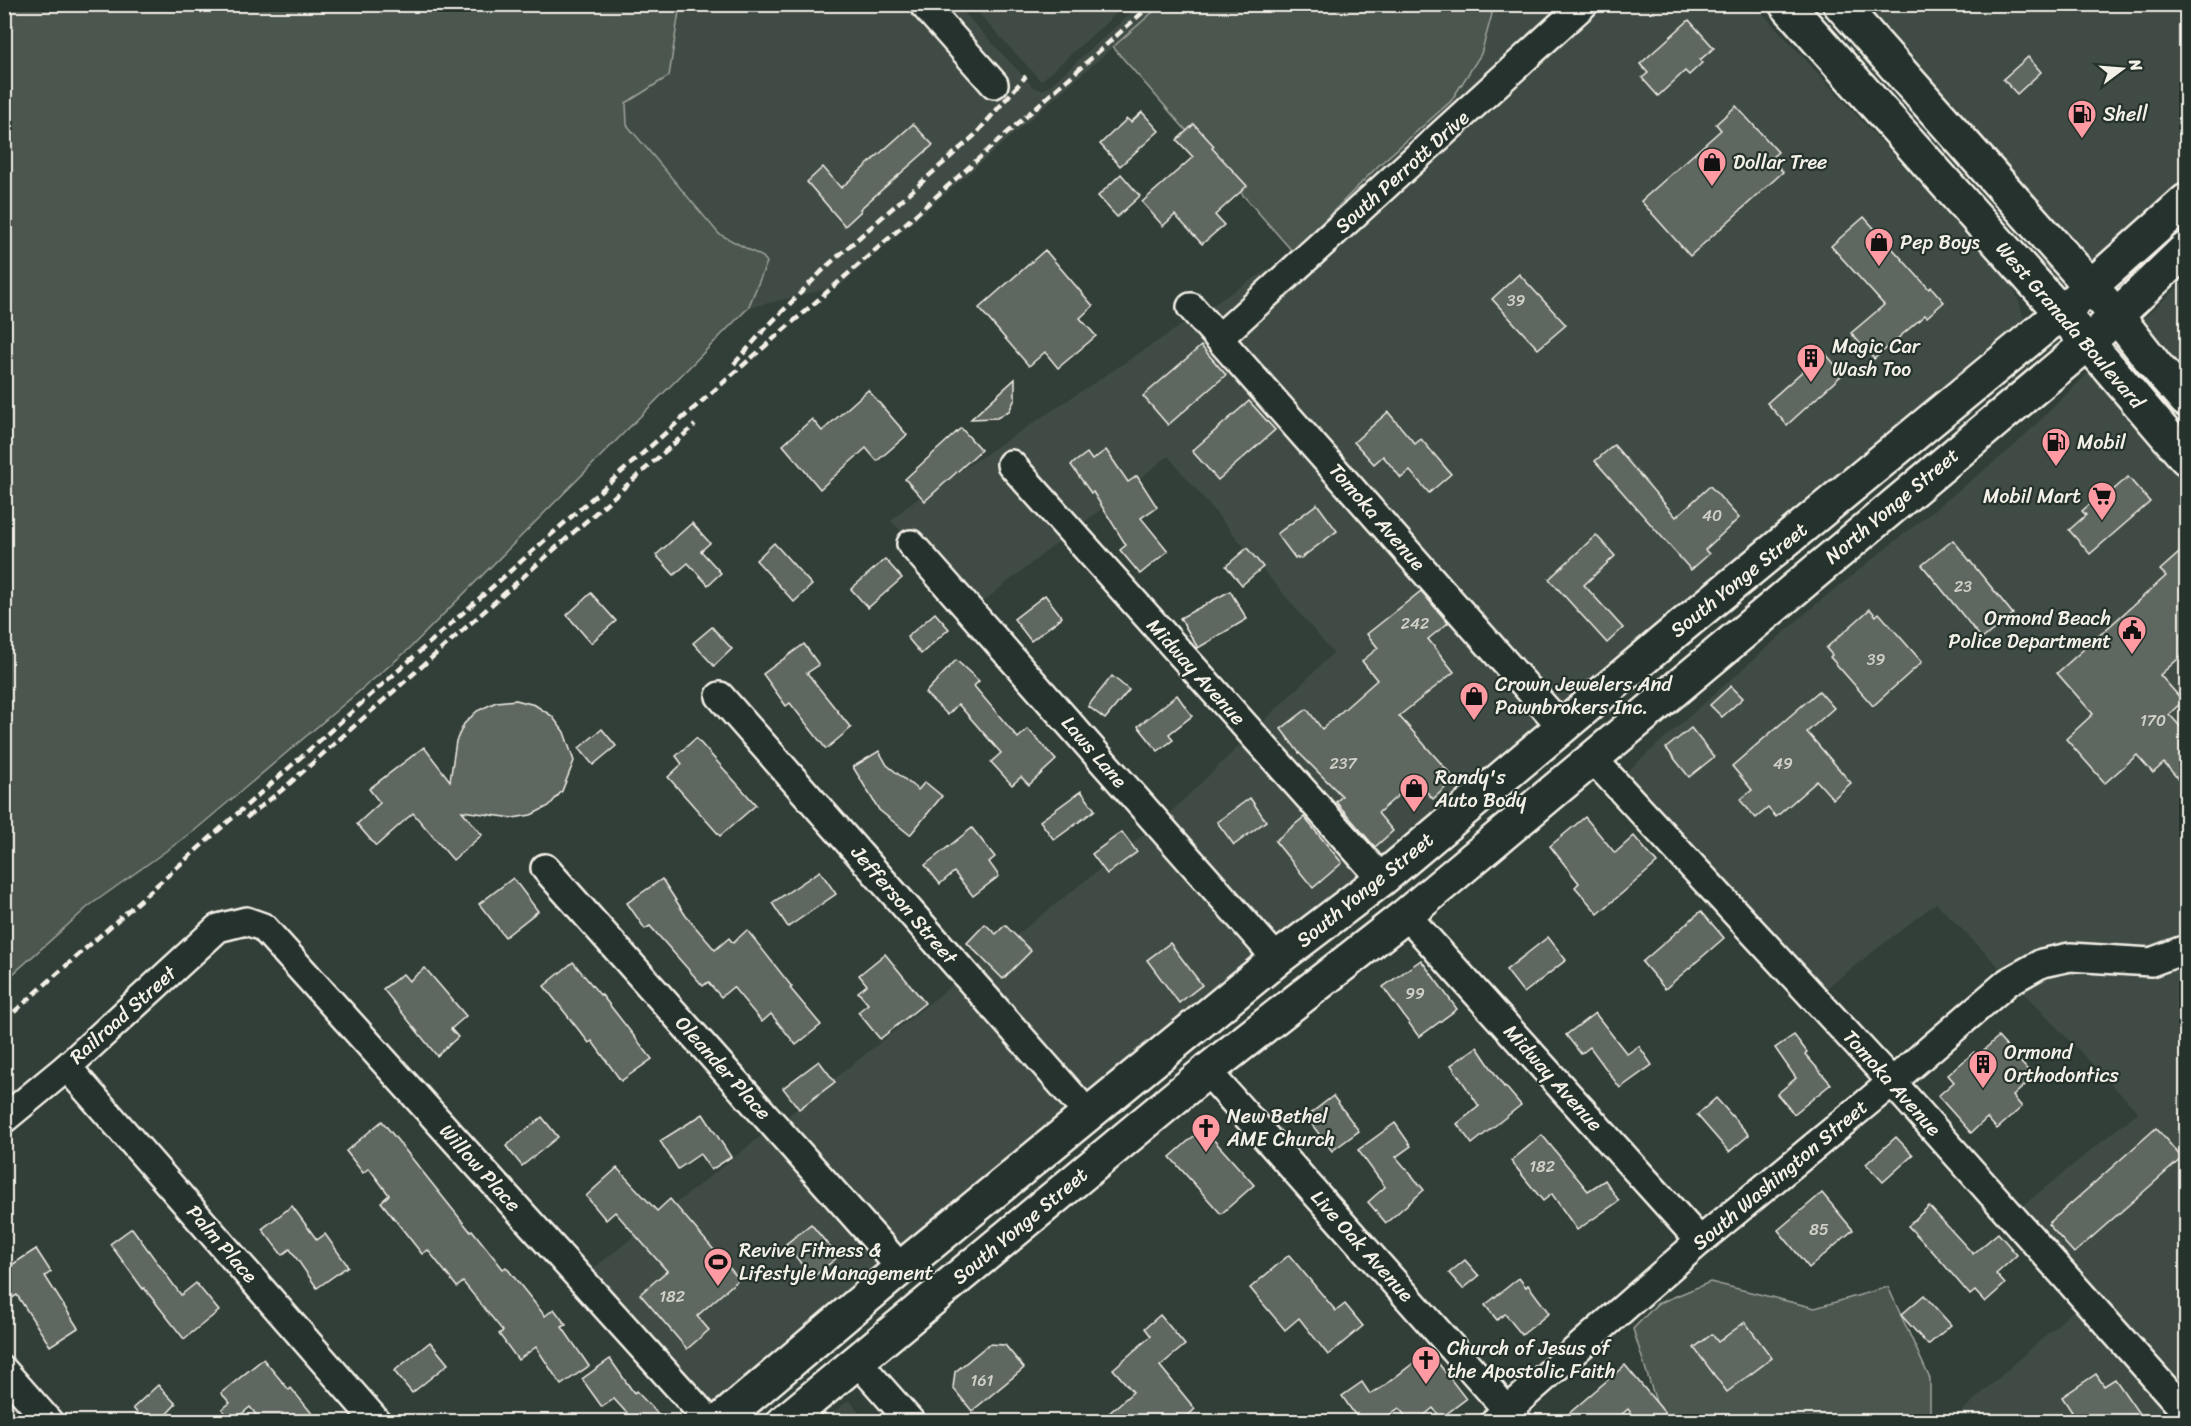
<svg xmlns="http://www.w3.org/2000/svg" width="2191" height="1426" font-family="Sriracha,sans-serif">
  <rect width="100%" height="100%" fill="#323e38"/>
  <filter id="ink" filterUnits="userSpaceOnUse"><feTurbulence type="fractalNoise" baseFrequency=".0167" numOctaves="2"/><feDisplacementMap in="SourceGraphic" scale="12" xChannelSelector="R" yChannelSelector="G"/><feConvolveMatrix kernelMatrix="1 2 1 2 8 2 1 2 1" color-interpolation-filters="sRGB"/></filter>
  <g filter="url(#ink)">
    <!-- built -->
    <g fill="#404b44">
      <path d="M1600 4 1755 5 2014 286 2024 319 2003 342 1564 711 1235 339Z"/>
      <path d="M680 5H908L991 99 1010 85 939 5H957L1033 87 1042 90 1048 87 1140 5H1161L840 286 748 308 767 262 763 257 719 234 627 125 626 103 668 76Z"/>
      <path d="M971 5H1126L1041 81Z"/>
      <path d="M1484 5H1568L1221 322 1208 308 1290 255 1379 165 1451 101 1492 14Z"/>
      <path d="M1864 5H2186V186L2098 266 2004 171Z"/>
      <path d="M2186 280V382L2138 323Z"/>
      <path d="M1188 321 1546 726 1383 863 1260 725 1333 653 1168 456 1081 525 1014 450 995 463 1062 539 980 604 914 529 905 535 891 521 907 506Z"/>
      <path d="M2093 368 2186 476V935L2178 941 2150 952 2004 972 1936 903 1825 989 1623 775 1815 605 2013 447Z"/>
      <path d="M1243 742 1364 878 1279 944 1167 816Z"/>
      <path d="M1148 831 1261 959 1087 1096 975 968Z"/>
      <path d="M2186 961V1394L2020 1208 2138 1112 2019 988 2046 973 2070 968Z"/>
      <path d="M956 982 1069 1111 901 1251 784 1119Z"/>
      <path d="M765 1133 884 1266 714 1409 590 1271Z"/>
      <path d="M2077 1307 2179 1422H1950Z"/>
      <path d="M849 1400 867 1421H822Z"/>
    </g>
    <!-- green -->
    <g fill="#4c564f" stroke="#a0a49c" stroke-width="1.5">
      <path d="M5 4 680 5 669 76 626 103 627 125 719 234 763 257 767 262 748 308 408 650 194 831 89 906 5 981Z"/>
      <path d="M1484 4 1492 14 1481 54 1451 101 1379 165 1293 252 1113 47 1161 5Z"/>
      <path d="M1710 1282 1815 1308 1888 1287 1930 1379V1421H1662L1633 1329 1657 1304Z"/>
    </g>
    <!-- building -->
    <g fill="#5f6861" stroke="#f4f1e8" stroke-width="1.5">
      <path d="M1689 20 1714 48 1700 60 1702 63 1689 75 1685 71 1658 96 1642 78 1648 73 1640 64Z"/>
      <path d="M2028 57 2041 72 2017 94 2003 79Z"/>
      <path d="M1736 106 1778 152 1771 158 1783 172 1690 256 1641 201 1721 130 1716 124Z"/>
      <path d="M1142 112 1159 131 1120 166 1100 144 1127 119 1131 122Z"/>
      <path d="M913 124 933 145 860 209 861 211 845 226 807 182 823 167 841 188Z"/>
      <path d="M1194 124 1214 146 1212 148 1247 186 1215 215 1224 225 1202 244 1175 215 1163 226 1142 202 1193 157 1177 140Z"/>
      <path d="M1121 174 1140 196 1117 217 1098 196Z"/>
      <path d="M1864 217 1929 289 1931 287 1944 302 1927 317 1925 315 1874 359 1851 333 1884 305 1831 246Z"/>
      <path d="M1045 250 1093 306 1080 318 1096 336 1058 368 1045 352 1029 366 979 308Z"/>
      <path d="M1519 274 1566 325 1538 349 1492 299Z"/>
      <path d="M1201 346 1226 375 1168 425 1143 396Z"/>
      <path d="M1824 352 1843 374 1787 425 1767 403Z"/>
      <path d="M1015 379V399L1009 411 997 418 971 419Z"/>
      <path d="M868 390 907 435 877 461 866 448 820 489 783 445 812 419 822 431Z"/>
      <path d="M1249 401 1275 430 1218 480 1192 451Z"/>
      <path d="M1388 412 1415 444 1421 439 1451 474 1429 493 1410 471 1401 478 1383 456 1374 464 1354 442Z"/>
      <path d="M961 428 981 450 925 501 905 479Z"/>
      <path d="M1614 445 1676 517 1710 486 1739 518 1705 550 1709 554 1691 570 1595 461Z"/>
      <path d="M1106 450 1128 482 1137 476 1157 507 1141 518 1168 551 1140 574 1120 550 1126 545 1093 492 1091 493 1071 465 1087 453 1092 460Z"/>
      <path d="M2128 477 2150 502 2090 554 2069 530 2086 515 2082 511 2108 488 2111 492Z"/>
      <path d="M1317 504 1337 531 1301 558H1295L1277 534Z"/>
      <path d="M692 523 710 543 701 551 721 573 708 585 688 563 674 575 656 555Z"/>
      <path d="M1596 535 1615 556 1584 585 1623 628 1607 643 1549 579Z"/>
      <path d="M1953 540 2013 614 1982 639 1922 565Z"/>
      <path d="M774 543 812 585 794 602 756 560Z"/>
      <path d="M2187 546V651L2160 675 2183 701 2169 714 2187 734V789L2164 763 2153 773 2137 755 2105 783 2066 739 2093 714 2057 673 2166 576 2160 570Z"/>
      <path d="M1247 548 1263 567 1242 585 1226 566Z"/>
      <path d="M885 559 902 578 868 608 851 589Z"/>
      <path d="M1230 591 1247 619 1198 648 1180 618Z"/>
      <path d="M1421 591 1448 623 1428 639 1454 672 1399 716 1455 779 1433 799 1416 780 1378 813 1393 831 1375 847 1336 802 1342 796 1300 754 1281 729 1307 709 1322 729 1377 680 1362 661 1378 648 1367 634Z"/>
      <path d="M591 593 616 621 591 643 567 615Z"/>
      <path d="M1045 595 1062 617 1031 641 1014 619Z"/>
      <path d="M1870 609 1876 616 1879 613 1922 662 1873 706 1830 657 1832 655 1826 648Z"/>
      <path d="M935 613 949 629 921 654 907 637Z"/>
      <path d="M712 627 732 649 714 666 693 643Z"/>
      <path d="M804 644 819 665 807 673 851 728 826 749 790 703 786 706 763 674Z"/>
      <path d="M956 660 979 681 974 686 1018 738 1028 729 1056 760 1029 785 1021 777 1012 785 991 762 1001 753 958 704 948 715 925 693Z"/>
      <path d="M1112 676 1129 690 1105 719 1088 706Z"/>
      <path d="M1731 686 1743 698 1722 717 1710 705Z"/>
      <path d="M1819 691 1834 708 1807 732 1851 783 1833 799 1817 781 1776 817 1768 808 1756 818 1740 800 1752 790 1732 766Z"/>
      <path d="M1177 695 1192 716 1169 734 1173 740 1158 751 1138 726Z"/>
      <path d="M516 700 535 705 552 716 564 732 574 761 562 791 549 806 531 815 513 818 462 811 482 835 453 860 413 813 376 846 357 824 380 803 369 789 424 747 450 781 456 741 464 724 477 711 496 702Z"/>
      <path d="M1691 728 1714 757 1689 777 1666 748Z"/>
      <path d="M602 729 616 746 593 765 579 748Z"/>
      <path d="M696 738 756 805 720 836 668 777 682 764 676 756Z"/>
      <path d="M879 751 887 765 918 790 925 782 942 796 910 835 879 810 853 767Z"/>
      <path d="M1081 791 1095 810 1054 840 1040 821Z"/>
      <path d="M1250 798 1266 821 1234 845 1217 822Z"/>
      <path d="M1304 817 1342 863 1313 888 1275 841Z"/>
      <path d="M1585 817 1615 853 1634 836 1657 863 1598 914 1575 887 1579 883 1550 846Z"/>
      <path d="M972 828 995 857 989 862 999 876 973 896 954 872 940 884 925 865Z"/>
      <path d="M1122 832 1137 852 1107 874 1092 854Z"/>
      <path d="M820 871 836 894 788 927 772 903Z"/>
      <path d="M513 878 538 911 505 937 479 904Z"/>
      <path d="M662 879 686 916 715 950 729 938 733 943 747 930 792 987 790 988 821 1025 796 1045 771 1014 762 1022 733 987 721 997 708 982 703 986 650 926 645 929 627 903Z"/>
      <path d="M1701 911 1724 938 1665 989 1642 962Z"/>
      <path d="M985 924 996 934 1005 925 1031 951 1003 979 967 943Z"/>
      <path d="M1548 937 1566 960 1524 993 1506 970Z"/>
      <path d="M1170 943 1202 985 1179 1003 1147 960Z"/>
      <path d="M885 954 925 1003 880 1039 858 1012 868 1004 858 992 867 985 859 975Z"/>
      <path d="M1421 960 1457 1009 1419 1037 1383 987Z"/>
      <path d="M573 962 600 995 601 994 652 1059 621 1081 592 1041 589 1043 544 986Z"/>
      <path d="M425 968 466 1016 451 1029 458 1037 437 1056 383 989 403 974 409 981Z"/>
      <path d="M1595 1013 1627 1054 1639 1046 1652 1065 1620 1088 1590 1047 1581 1054 1566 1035Z"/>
      <path d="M1794 1035 1807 1052 1805 1054 1831 1084 1794 1114 1777 1094 1796 1078 1775 1048Z"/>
      <path d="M1998 1037 2034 1077 2013 1096 2022 1107 1997 1129 1987 1118 1971 1133 1938 1096 1954 1082 1948 1075 1974 1052 1977 1056Z"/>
      <path d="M1477 1047 1504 1087 1505 1086 1521 1105 1472 1144 1457 1124 1479 1106 1451 1065Z"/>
      <path d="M819 1061 835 1082 799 1109 783 1088Z"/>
      <path d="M1333 1096 1359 1131 1332 1151 1306 1117Z"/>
      <path d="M1716 1098 1749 1135 1729 1152 1697 1115Z"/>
      <path d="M703 1114 731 1157 711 1170 700 1154 678 1169 660 1141Z"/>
      <path d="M542 1117 558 1137 522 1166 506 1146Z"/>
      <path d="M382 1121 470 1231 472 1230 503 1269 506 1267 545 1316 554 1309 566 1325 562 1327 589 1366 561 1385 536 1347 518 1360 499 1334 503 1331 463 1282 457 1287 428 1250 422 1254 381 1202 389 1195 369 1168 363 1173 346 1151Z"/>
      <path d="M1395 1123 1411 1146 1396 1157 1424 1190 1386 1223 1368 1202 1385 1187 1358 1150Z"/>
      <path d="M1203 1128 1254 1185 1221 1214 1170 1157Z"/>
      <path d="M2156 1128 2182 1158 2074 1253 2048 1224Z"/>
      <path d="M1542 1135 1588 1191 1605 1180 1619 1201 1577 1230 1552 1194 1543 1201 1511 1161Z"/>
      <path d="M1896 1137 1913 1155 1883 1182 1866 1164Z"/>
      <path d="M617 1168 657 1211 670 1199 739 1279 697 1316 709 1330 687 1349 640 1294 667 1271 615 1212 606 1220 586 1196Z"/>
      <path d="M1822 1193 1853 1230 1809 1268 1778 1230Z"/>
      <path d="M292 1206 317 1240 325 1234 348 1266 317 1288 290 1249 282 1255 262 1229Z"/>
      <path d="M1929 1206 1973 1254 1998 1233 2017 1255 1996 1274 2005 1284 1985 1302 1975 1291 1970 1295 1934 1253 1908 1226Z"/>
      <path d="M811 1224 838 1257 812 1278 786 1244Z"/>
      <path d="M132 1228 181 1295 196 1283 219 1311 184 1339 144 1288 143 1289 110 1244Z"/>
      <path d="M36 1249 51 1272 45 1276 78 1328 50 1346 17 1295 4 1303V1270Z"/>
      <path d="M1289 1255 1336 1311 1345 1304 1363 1326 1328 1355 1299 1318 1285 1330 1250 1288Z"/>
      <path d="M1465 1260 1479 1276 1463 1289 1449 1273Z"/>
      <path d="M1519 1278 1526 1287 1528 1285 1549 1313 1522 1335 1505 1314 1497 1320 1485 1305Z"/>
      <path d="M1924 1295 1951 1325 1928 1345 1901 1315Z"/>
      <path d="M1160 1315 1185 1345 1160 1366 1195 1409 1181 1422H1099L1133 1392 1113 1369 1151 1336 1145 1328Z"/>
      <path d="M1745 1322 1772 1358 1727 1392 1694 1348 1712 1334 1718 1342Z"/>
      <path d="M430 1342 448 1364 412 1393 394 1371Z"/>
      <path d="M989 1344 1005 1345 1024 1368 972 1411 953 1388 955 1372Z"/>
      <path d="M1429 1351 1466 1399 1441 1418 1433 1408 1416 1422H1410L1399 1408 1379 1422H1360L1342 1396 1362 1382 1370 1394 1381 1388Z"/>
      <path d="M263 1359 289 1390 291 1388 319 1422H262L250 1407 232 1422 222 1409 230 1403 221 1393Z"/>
      <path d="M610 1359 634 1393 636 1391 666 1422H635L614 1399 602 1407 582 1379Z"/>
      <path d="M1625 1365 1665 1413 1655 1422H1638L1628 1409 1613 1422H1559Z"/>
      <path d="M2096 1374 2104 1386 2115 1379 2140 1415 2130 1422H2058L2072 1412 2062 1397Z"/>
      <path d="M158 1385 176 1404 159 1422H145L133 1408Z"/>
    </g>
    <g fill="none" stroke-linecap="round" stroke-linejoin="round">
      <!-- minor casing -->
      <g stroke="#f4f1e8" stroke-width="32">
        <g id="minor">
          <path d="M923 4 994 84"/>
          <path d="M1191 307 1562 727"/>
          <path d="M1219 338 1584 4"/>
          <path d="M1011 464 1382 879"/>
          <path d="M911 544 1277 959"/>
          <path d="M720 696 1089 1115"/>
          <path d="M1592 758 1892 1082 2186 1412"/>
          <path d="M545 868 901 1268"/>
          <path d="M1406 915 1700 1241"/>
          <path d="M67 1067 377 1422"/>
          <path d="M1207 1071 1518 1422"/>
          <path d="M4 1119 67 1067 218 928 246 921 263 927 710 1422"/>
          <path d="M857 1361 911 1422"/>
          <path d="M4 1371 49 1422"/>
          <path d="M1494 1422 1700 1241 1892 1082 2008 982 2042 963 2070 957 2151 962 2186 949"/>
        </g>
      </g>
      <!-- major casing -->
      <g stroke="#f4f1e8" stroke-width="38">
        <g id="major">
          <path d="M1786 4 2088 343 2186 458"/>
          <path d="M1840 4 2116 315 2155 365 2186 400"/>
          <path d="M719 1422 901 1268 1277 959 1382 879 1676 631 2061 313 2186 201"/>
          <path d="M784 1422 1207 1071 1406 915 2088 343 2186 249"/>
        </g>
      </g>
      <!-- minor -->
      <use href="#minor" stroke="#26332d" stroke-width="27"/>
      <!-- major -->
      <use href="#major" stroke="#26332d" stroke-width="33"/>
      <!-- rail -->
      <g stroke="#f4f1e8" stroke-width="4.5" stroke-dasharray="9 4.5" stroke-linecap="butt">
        <path d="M734 364 765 329 827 266 975 135 1026 76"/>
        <path d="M246 818 282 790 695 425"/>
        <path d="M4 1021 670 429 904 225 1152 4"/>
      </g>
    </g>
  </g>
  <!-- icons -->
  <defs>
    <g id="fuel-pin" transform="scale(1.5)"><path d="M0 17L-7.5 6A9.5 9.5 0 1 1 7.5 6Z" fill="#ff9aa2" stroke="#26332d"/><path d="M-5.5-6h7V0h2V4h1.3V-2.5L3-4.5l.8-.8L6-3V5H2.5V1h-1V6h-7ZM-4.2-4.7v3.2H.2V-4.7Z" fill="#111"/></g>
    <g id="shop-pin" transform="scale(1.5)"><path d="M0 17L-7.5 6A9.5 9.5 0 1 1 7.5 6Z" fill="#ff9aa2" stroke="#26332d"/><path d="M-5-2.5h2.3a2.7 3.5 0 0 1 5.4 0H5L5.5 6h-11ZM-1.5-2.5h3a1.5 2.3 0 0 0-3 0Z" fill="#111"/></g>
    <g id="building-pin" transform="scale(1.5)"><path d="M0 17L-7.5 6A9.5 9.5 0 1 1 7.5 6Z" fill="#ff9aa2" stroke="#26332d"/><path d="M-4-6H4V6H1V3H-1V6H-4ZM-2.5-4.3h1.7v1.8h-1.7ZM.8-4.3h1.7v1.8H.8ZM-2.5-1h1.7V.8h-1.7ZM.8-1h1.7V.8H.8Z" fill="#111"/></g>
    <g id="supermarket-pin" transform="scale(1.5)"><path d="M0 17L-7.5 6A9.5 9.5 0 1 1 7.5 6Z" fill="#ff9aa2" stroke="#26332d"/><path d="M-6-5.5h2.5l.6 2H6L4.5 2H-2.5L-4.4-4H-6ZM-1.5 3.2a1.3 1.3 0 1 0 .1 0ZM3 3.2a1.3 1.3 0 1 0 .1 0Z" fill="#111"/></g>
    <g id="civic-pin" transform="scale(1.5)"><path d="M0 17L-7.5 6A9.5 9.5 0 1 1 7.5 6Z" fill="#ff9aa2" stroke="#26332d"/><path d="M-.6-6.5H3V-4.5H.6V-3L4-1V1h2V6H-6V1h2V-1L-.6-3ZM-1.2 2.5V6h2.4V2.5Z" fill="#111"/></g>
    <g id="church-pin" transform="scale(1.5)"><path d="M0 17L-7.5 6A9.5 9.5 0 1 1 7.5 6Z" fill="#ff9aa2" stroke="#26332d"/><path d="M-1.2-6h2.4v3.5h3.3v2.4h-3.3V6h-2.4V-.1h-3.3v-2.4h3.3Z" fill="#111"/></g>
    <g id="stadium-pin" transform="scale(1.5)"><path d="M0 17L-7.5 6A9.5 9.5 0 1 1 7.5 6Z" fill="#ff9aa2" stroke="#26332d"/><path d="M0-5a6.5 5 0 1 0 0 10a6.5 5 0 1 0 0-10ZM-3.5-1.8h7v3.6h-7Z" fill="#111"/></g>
  </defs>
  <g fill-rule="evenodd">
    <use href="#fuel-pin" x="2082" y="114"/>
    <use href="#shop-pin" x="1712" y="162"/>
    <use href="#shop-pin" x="1879" y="242"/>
    <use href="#building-pin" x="1811" y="358"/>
    <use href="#fuel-pin" x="2056" y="442"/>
    <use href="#supermarket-pin" x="2102" y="496"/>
    <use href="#civic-pin" x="2132" y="630"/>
    <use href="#shop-pin" x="1474" y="696"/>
    <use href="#shop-pin" x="1414" y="788"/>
    <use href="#building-pin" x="1983" y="1064"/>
    <use href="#church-pin" x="1206" y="1128"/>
    <use href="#stadium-pin" x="718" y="1262"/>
    <use href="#church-pin" x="1426" y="1360"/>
  </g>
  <g text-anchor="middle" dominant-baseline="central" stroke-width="4.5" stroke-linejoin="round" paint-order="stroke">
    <!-- number labels -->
    <g font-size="16" fill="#cfcfc6">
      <text x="1516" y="300">39</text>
      <text x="1712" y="515">40</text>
      <text x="1963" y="586">23</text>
      <text x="1415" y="623">242</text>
      <text x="1876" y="659">39</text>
      <text x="2153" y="720">170</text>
      <text x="1343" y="763">237</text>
      <text x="1783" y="763">49</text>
      <text x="1415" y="993">99</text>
      <text x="1542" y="1166">182</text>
      <text x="1819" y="1229">85</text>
      <text x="672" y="1296">182</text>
      <text x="982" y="1380">161</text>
    </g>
    <!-- poi labels -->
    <g font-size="20" fill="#f4f1e8" stroke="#26332d" text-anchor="start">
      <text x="2103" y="114">Shell</text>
      <text x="1733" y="162">Dollar Tree</text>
      <text x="1900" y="242">Pep Boys</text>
      <text x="1832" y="346">Magic Car<tspan x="1832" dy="23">Wash Too</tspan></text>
      <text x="2077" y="442">Mobil</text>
      <text x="2081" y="496" text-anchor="end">Mobil Mart</text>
      <text x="2111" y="618" text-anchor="end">Ormond Beach<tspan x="2111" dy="23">Police Department</tspan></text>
      <text x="1495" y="684">Crown Jewelers And<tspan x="1495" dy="23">Pawnbrokers Inc.</tspan></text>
      <text x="1435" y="777">Randy's<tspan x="1435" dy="23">Auto Body</tspan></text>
      <text x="2004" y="1052">Ormond<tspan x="2004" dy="23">Orthodontics</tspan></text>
      <text x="1227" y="1116">New Bethel<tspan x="1227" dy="23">AME Church</tspan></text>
      <text x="739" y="1250">Revive Fitness &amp;<tspan x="739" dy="23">Lifestyle Management</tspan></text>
      <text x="1447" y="1348">Church of Jesus of<tspan x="1447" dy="23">the Apostolic Faith</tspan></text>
    </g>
    <!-- street labels -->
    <g font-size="20" fill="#f4f1e8" stroke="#26332d">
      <text transform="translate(1402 172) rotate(-42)">South Perrott Drive</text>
      <text transform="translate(2070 325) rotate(49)">West Granada Boulevard</text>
      <text transform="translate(1892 506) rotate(-40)">North Yonge Street</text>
      <text transform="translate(1377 517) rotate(49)">Tomoka Avenue</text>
      <text transform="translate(1739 580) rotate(-39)">South Yonge Street</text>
      <text transform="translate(1196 672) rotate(48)">Midway Avenue</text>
      <text transform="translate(1094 752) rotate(49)">Laws Lane</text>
      <text transform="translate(1365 890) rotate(-39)">South Yonge Street</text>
      <text transform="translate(904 905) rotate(49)">Jefferson Street</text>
      <text transform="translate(123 1015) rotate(-42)">Railroad Street</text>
      <text transform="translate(723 1068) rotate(48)">Oleander Place</text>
      <text transform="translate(1553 1078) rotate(48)">Midway Avenue</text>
      <text transform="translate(1892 1083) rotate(48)">Tomoka Avenue</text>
      <text transform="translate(480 1168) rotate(48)">Willow Place</text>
      <text transform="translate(1780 1175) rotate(-40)">South Washington Street</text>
      <text transform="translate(1020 1226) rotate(-40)">South Yonge Street</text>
      <text transform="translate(222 1244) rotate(49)">Palm Place</text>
      <text transform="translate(1362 1246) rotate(48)">Live Oak Avenue</text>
    </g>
  </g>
  <!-- margin -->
  <rect width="2191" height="1426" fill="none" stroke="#26332d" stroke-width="24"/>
  <rect x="12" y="12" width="2167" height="1402" fill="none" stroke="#f4f1e8" stroke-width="2" filter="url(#ink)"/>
  <!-- north arrow -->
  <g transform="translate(2122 69) rotate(74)" stroke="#26332d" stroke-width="4.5" paint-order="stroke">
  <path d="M0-4.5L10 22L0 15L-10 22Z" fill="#f4f1e8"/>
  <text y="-9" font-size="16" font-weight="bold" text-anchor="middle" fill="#f4f1e8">N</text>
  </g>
</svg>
